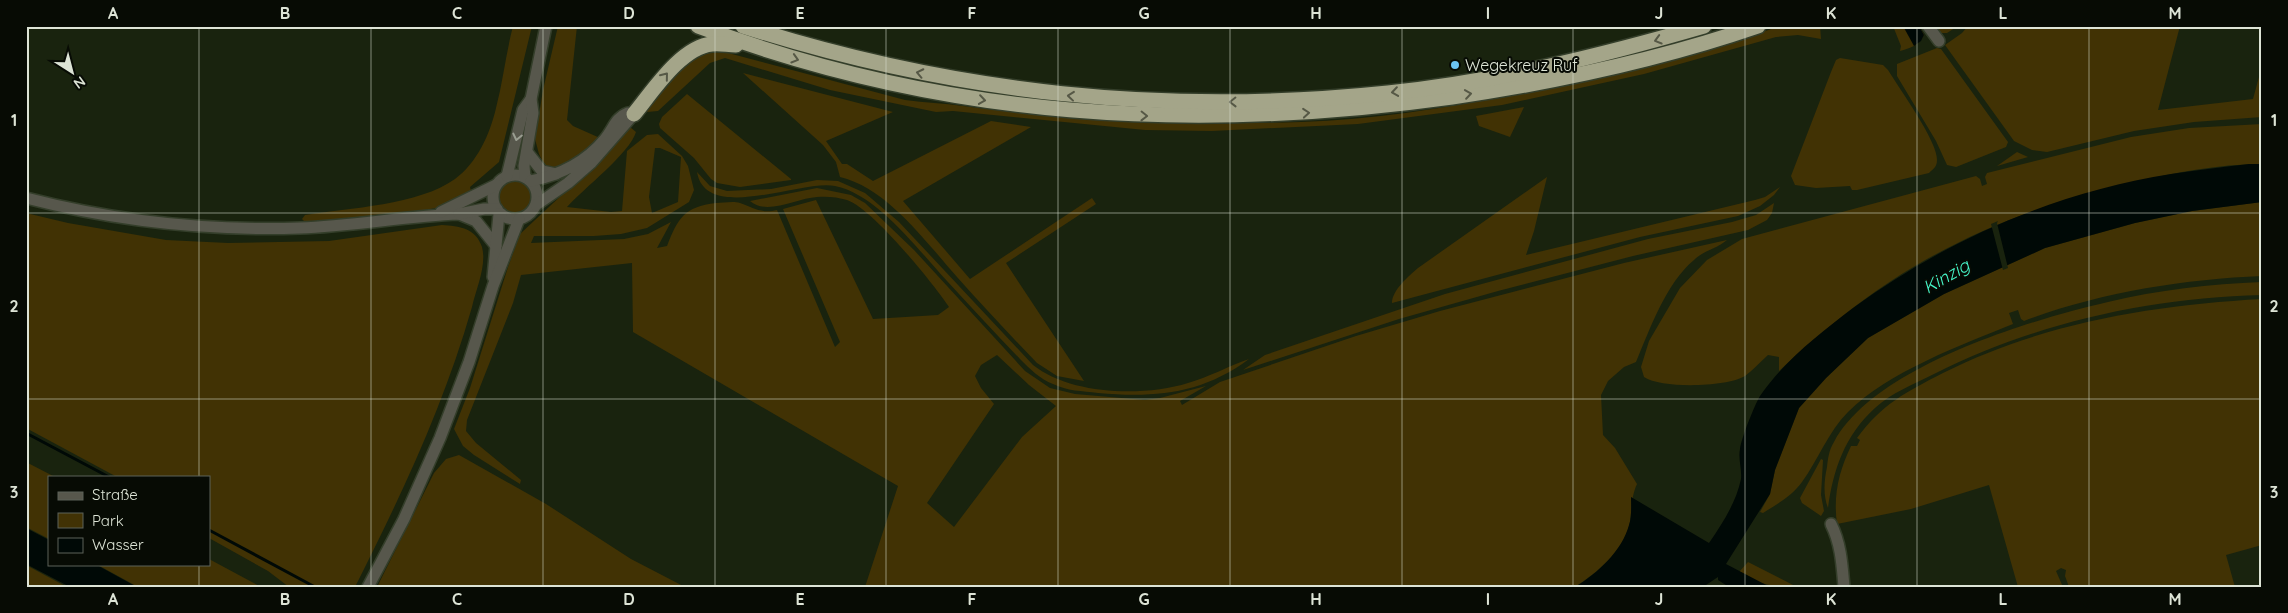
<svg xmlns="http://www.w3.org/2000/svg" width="2288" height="613" font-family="Quicksand,sans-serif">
  <rect width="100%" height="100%" fill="#19230e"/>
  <!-- green -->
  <g fill="#413204" fill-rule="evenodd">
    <path d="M513 26H532L499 162 470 187 472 195 441 207 398 215 306 223 302 219 305 215C349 208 419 205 455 179 477 163 490 134 496 108 503 81 506 53 513 26Z"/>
    <path d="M558 26H577L567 120 573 126 600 138 565 168 551 169 544 164 539 154 535 139 543 90Z"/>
    <path d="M1781 26H1820L1821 39 1798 35 1776 37 1644 74 1502 105 1358 124 1212 131 1145 130 953 111 936 112 830 90 725 58 710 63 658 111 647 112 645 110 684 61 713 49 905 100C925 103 944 103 963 106 1075 121 1188 126 1301 122 1371 120 1444 108 1513 95 1604 77 1693 56 1781 26Z"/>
    <path d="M1893 26H1919L1924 35C1919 46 1910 48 1900 51L1901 46Z"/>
    <path d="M1933 26H1958L1947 33H1939Z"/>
    <path d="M1968 26H2180L2158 110 2253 99 2262 66V117L2194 122 2134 131 2047 152 2032 150 2014 141 1945 45 1962 33Z"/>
    <path d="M1937 48 1941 49 2008 142 2006 147 1956 167 1947 165 1936 141 1897 76V64Z"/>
    <path d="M1840 58 1883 65 1888 70C1899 88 1938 142 1937 160 1937 167 1933 169 1929 173L1857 190H1852L1850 186 1816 188 1795 185 1791 176 1831 72 1836 60Z"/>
    <path d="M743 73 893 112 826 141 842 164H847L873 181 991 121 1031 127 903 201 970 279 1092 198 1096 204 1006 263 1084 381 1057 376 1037 363C1010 335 983 306 957 277 926 242 887 188 840 177L836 162 823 145Z"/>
    <path d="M687 94 791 179V180L740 187 717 183 711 179 694 158 660 128 659 124 662 117Z"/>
    <path d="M1524 107 1510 137 1479 126 1476 116Z"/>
    <path d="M2262 124V164C2218 164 2173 173 2131 183 2046 202 1964 233 1891 281 1851 307 1814 339 1779 371V357L1768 355C1760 362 1753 370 1745 376 1727 387 1662 389 1644 377L1641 367 1649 341 1680 288 1707 260 1742 239 1976 176 1980 179 1982 186 1987 184 1985 177 1987 173 2131 137 2189 128Z"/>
    <path d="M630 127 636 132C630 153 583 189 567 207L611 212 622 211 627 151 647 135 658 134 682 156 688 166 694 190 689 202 647 228 621 234 594 236H534L531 243 624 239 648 234 671 222 657 248 667 246C678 218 684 207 716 203 723 203 733 201 740 203 754 208 762 214 777 210L835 347 840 342 783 209 816 200 873 319 938 315 949 307C933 283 873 209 847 200 838 197 826 196 817 197 797 198 767 216 750 201L817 188 851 195 865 203 914 250 1025 371 1050 388 1075 394 1145 400 1160 398 1206 386 1180 401 1182 405 1220 382 1356 336 1440 311 1624 263 1727 240C1718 248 1703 251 1694 260 1666 283 1650 329 1636 362L1624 367 1608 381 1601 395 1603 435 1615 448 1637 484C1631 497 1632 508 1630 522 1625 549 1597 573 1575 587H865L898 486 633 332 632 263 521 275 513 303 467 420 466 431 476 443 521 480 520 484 474 455 463 446 454 429 470 388 508 267 520 234 610 150ZM655 148H660L681 157 678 202 652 213 649 197ZM997 355 1029 385 1056 406 1022 437 954 527 927 503 994 404 981 388 975 376 981 365Z"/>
    <path d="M2017 152 2028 157 1997 166Z"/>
    <path d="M697 172 710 186 727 191 771 189 817 180 838 181 865 193 899 222 1033 365C1071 395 1143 397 1188 383 1209 377 1229 366 1249 359 1202 394 1155 398 1098 393 1082 391 1067 391 1053 384 1040 379 1030 369 1020 359 995 333 971 307 947 281 919 251 877 194 835 186 802 179 706 224 697 172Z"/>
    <path d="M1547 177 1534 231 1526 255 1755 200 1765 197 1780 187 1774 195 1760 206 1738 216 1640 237 1392 303C1392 290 1409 276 1418 268Z"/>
    <circle cx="515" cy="197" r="16"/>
    <path d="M2262 202V276C2184 279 2097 293 2024 321L2021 319 2018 310 2009 313 2013 324C1961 345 1888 372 1848 412 1828 432 1818 460 1802 482 1792 496 1777 504 1763 513L1760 512 1770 494 1775 470 1799 408 1826 378 1868 338 1944 294 2045 248 2135 223 2192 211Z"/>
    <path d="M1774 203 1772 213 1767 220 1748 230 1633 256 1498 291 1399 319 1243 370 1265 355 1445 294 1648 239 1732 222 1756 215Z"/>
    <path d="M26 213 68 223 166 240 228 243 329 241 442 225C459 226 476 228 482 247 487 265 476 289 472 307 444 405 401 496 355 587H289L268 571 209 538V477H117L26 428Z"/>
    <path d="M2262 282V295C2148 298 2035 323 1934 374 1914 384 1891 393 1875 408 1845 435 1833 470 1828 508 1823 495 1824 481 1827 467 1828 458 1829 450 1834 442 1874 367 2029 320 2108 302 2158 290 2210 284 2262 282Z"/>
    <path d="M2262 299V545L2226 555 2235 587H2069L2065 576 2066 570 2061 568 2056 571 2063 587H2018L1989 485 1911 509 1837 524C1833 495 1839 471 1851 446H1857L1860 440 1857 438C1882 404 1906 392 1943 373 2042 323 2153 305 2262 299Z"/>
    <path d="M459 455 546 504 631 559 685 587H377L434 473 446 459Z"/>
    <path d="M1821 459 1823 460 1821 495 1824 511 1821 516 1802 503 1800 498Z"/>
    <path d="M26 462 55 477H49V539L26 527Z"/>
    <path d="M209 559 261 587H138L96 564H209Z"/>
    <path d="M1748 562 1797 587C1771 587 1761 585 1739 572Z"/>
    <path d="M26 565 67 587H26Z"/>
  </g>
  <!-- water -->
  <g fill="#000906">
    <path d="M1903 26H1919L1924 35 1921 41 1914 46Z"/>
    <path d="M2249 164H2262V202L2192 211 2135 223 2045 248 1944 294 1868 338 1826 378 1799 408 1775 470 1770 494 1726 564 1770 587H1729L1718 580V577L1703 587H1575C1598 573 1622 551 1629 525 1632 516 1631 505 1631 497L1709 543C1722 524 1736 503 1741 479 1742 469 1738 459 1740 449 1741 439 1755 404 1760 396 1784 361 1819 334 1853 308 1946 240 2056 192 2171 174 2197 170 2223 167 2249 164Z"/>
    <path d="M26 528 49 540V564H95L137 587H70L26 564Z"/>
  </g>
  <!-- pier -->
  <path fill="#19230e" d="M1998 221 1997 223 2008 268 2003 270 1991 224Z"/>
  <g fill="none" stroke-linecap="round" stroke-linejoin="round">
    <!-- stream -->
    <g stroke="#000906" stroke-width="3">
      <path d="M26 433 109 477"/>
      <path d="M209 530 315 587"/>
    </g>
    <!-- minor casing -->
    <g stroke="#343e2a" stroke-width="14">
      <g id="minor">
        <path d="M1928 26 1939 41"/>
        <path d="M527 152 542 171 556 174"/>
        <circle cx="515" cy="197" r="22"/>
        <path d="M507 176 523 110 531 99"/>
        <path d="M525 177 524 166 533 113 531 99 546 26"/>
        <path d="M531 181C560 175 586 162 605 139 614 128 615 118 628 113L634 114 592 162 568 183 536 205"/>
        <path d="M26 198C115 221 208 231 300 228 354 226 406 216 459 214L476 221 496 246"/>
        <path d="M441 212 496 185"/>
        <path d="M459 214 484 209H497"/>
        <path d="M493 277 499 214H501"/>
        <path d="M1831 524C1841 544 1842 564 1844 587"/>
        <path d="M368 587 404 519 440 438 469 362 493 286 519 219"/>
      </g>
    </g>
    <!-- highway casing -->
    <g stroke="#343e2a" stroke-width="18">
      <g id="highway">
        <path d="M698 26C945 119 1192 133 1452 97 1555 82 1659 60 1758 26"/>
        <path d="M743 26C956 94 1166 116 1388 93 1495 82 1601 56 1704 26"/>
        <path d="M634 114C653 91 681 47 712 44 720 43 728 45 736 45"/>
      </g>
    </g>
    <!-- minor -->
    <use href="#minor" stroke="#57574c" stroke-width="11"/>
    <!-- highway -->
    <use href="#highway" stroke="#a4a589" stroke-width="15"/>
  </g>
  <!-- one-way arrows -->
  <defs><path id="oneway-chevron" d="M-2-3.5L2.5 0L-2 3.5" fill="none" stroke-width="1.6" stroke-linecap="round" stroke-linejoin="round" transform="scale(1.25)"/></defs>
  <g stroke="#565846">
    <use href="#oneway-chevron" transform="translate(1658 40) rotate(164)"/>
    <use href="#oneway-chevron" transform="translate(795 59) rotate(17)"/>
    <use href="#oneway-chevron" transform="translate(920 73) rotate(-168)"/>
    <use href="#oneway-chevron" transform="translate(665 76) rotate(-51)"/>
    <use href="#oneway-chevron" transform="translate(1395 92) rotate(172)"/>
    <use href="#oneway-chevron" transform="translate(1468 94) rotate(-8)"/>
    <use href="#oneway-chevron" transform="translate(1071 96) rotate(-174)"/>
    <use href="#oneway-chevron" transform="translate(982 100) rotate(8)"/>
    <use href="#oneway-chevron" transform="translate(1233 102) rotate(179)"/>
    <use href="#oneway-chevron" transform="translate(1306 113) rotate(-5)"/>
    <use href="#oneway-chevron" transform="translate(1144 116) rotate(1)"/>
  </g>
  <use stroke="#9a9e91" href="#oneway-chevron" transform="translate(517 137) rotate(103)"/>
  <!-- grid -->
  <path fill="none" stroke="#dde4d6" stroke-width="1" stroke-opacity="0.55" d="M199 26V477M371 26V587M543 26V587M715 26V587M886 26V587M1058 26V587M1230 26V587M1402 26V587M1573 26V587M1745 26V587M1917 26V587M2089 26V587M26 213H2262M26 399H2262M199 564V587"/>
  <!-- markers -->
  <circle fill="#6bc3f2" stroke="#070b04" stroke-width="2" cx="1455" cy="65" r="5"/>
  <g text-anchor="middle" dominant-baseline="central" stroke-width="4" stroke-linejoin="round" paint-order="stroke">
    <!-- poi labels -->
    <g font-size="16" fill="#dde4d6" stroke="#070b04" text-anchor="start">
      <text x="1465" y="65">Wegekreuz Ruf</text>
    </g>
    <!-- water labels -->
    <g font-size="18" font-style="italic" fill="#46f8cb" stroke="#070b04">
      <text transform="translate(1946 276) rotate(-30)">Kinzig</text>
    </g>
  </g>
  <!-- border -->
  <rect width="2288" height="613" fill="none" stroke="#070b04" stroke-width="55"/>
  <!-- legend -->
  <rect x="48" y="476" width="162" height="90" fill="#070b04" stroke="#5d6258"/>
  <rect x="58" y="492" width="25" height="8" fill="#57574c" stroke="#5d6258"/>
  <text x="92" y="500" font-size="15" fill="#dde4d6">Straße</text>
  <rect x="58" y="513" width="25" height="15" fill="#413204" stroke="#5d6258"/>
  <text x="92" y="526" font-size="15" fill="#dde4d6">Park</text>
  <rect x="58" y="538" width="25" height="15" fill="#000906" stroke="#5d6258"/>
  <text x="92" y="550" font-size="15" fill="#dde4d6">Wasser</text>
  <!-- north arrow -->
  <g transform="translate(72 72) rotate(144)" stroke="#070b04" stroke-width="4" paint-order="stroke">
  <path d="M0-4L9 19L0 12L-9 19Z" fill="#dde4d6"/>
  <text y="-8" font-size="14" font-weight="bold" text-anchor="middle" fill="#dde4d6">N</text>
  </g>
  <rect x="28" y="28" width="2232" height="558" fill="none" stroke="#dde4d6" stroke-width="2"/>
  <g font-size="16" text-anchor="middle" font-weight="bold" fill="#dde4d6">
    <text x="113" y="19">A</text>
    <text x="285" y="19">B</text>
    <text x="457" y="19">C</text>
    <text x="629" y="19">D</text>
    <text x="800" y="19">E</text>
    <text x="972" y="19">F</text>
    <text x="1144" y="19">G</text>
    <text x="1316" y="19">H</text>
    <text x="1488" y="19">I</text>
    <text x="1659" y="19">J</text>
    <text x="1831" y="19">K</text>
    <text x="2003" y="19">L</text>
    <text x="2175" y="19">M</text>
    <text x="14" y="126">1</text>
    <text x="2274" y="126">1</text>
    <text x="14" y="312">2</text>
    <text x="2274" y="312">2</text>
    <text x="14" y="498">3</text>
    <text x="2274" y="498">3</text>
    <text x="113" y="605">A</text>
    <text x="285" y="605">B</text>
    <text x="457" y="605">C</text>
    <text x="629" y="605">D</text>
    <text x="800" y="605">E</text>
    <text x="972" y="605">F</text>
    <text x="1144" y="605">G</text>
    <text x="1316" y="605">H</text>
    <text x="1488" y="605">I</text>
    <text x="1659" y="605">J</text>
    <text x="1831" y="605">K</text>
    <text x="2003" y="605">L</text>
    <text x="2175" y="605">M</text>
  </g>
</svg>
